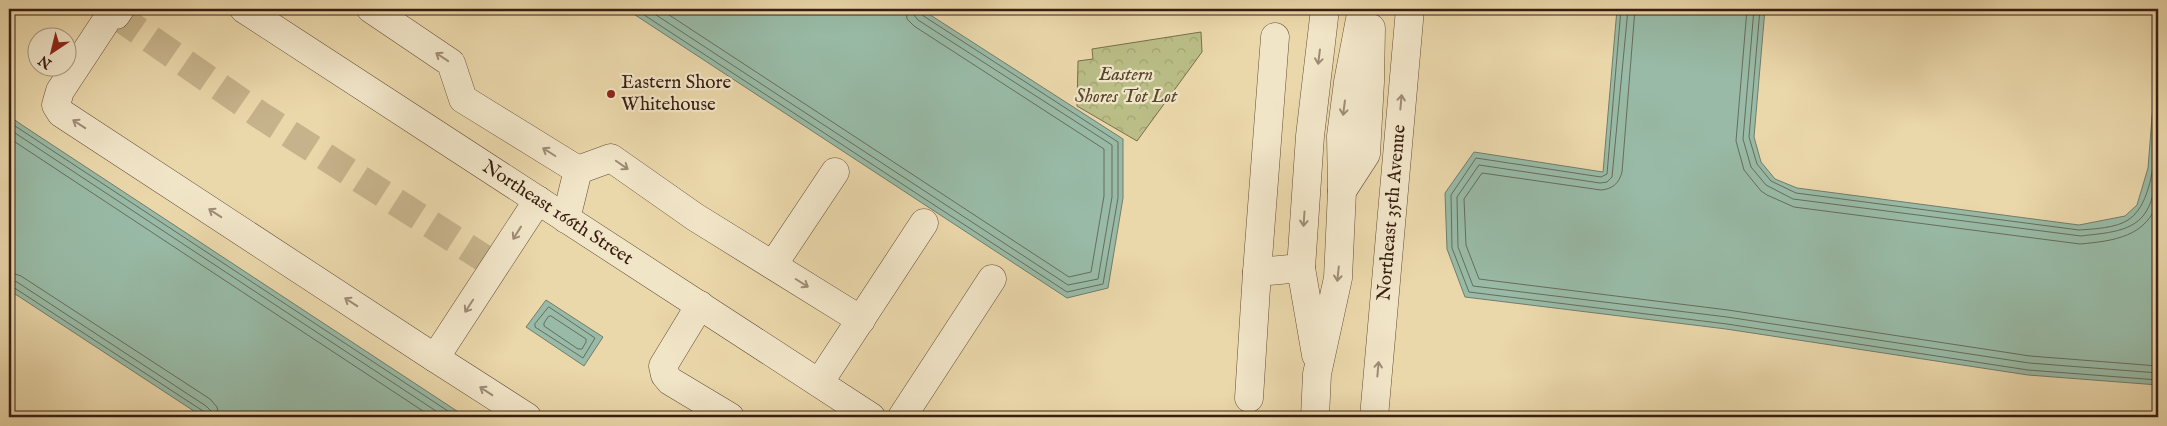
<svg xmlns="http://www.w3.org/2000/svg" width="2167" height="426" font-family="'IM FELL English',serif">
  <defs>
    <pattern id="park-crowns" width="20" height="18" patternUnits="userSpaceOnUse" patternTransform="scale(1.25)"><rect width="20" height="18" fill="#babd86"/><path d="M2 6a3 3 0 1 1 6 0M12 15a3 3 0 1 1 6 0" fill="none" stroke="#a1a273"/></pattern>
  </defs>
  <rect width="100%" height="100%" fill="#ead7aa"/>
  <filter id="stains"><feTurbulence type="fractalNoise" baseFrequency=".004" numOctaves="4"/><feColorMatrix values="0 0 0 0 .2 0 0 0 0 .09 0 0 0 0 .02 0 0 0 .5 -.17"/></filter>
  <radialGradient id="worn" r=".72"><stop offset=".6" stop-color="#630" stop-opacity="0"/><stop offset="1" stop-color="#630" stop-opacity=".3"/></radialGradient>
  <!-- park -->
  <path fill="url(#park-crowns)" stroke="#796e4b" d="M1201 32 1202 52 1137 141 1077 106 1078 61 1093 59 1092 49Z"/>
  <!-- water -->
  <g fill="#98baa6" stroke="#727c6a">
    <path d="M626 9H921L1123 139V198L1108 288 1067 298Z"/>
    <path d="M1617 9H1765L1754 137 1761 162 1775 179 1797 188 2079 225 2125 216 2137 205 2148 168 2158 41V385L2028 375 1726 329 1465 297 1447 249 1445 193 1474 152 1603 172Z"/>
    <path d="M9 116 22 125 466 417H203L9 290Z"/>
    <path d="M546 300 603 337 584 366 526 327Z"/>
  </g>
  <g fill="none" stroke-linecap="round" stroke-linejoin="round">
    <!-- shore -->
    <g stroke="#686c5b" stroke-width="1">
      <path d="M635 9 1067 292 1103 284 1118 198V142L922 15 919 9"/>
      <path d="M647 9 1068 285 1098 279 1112 197V145L918 20 914 15 913 9"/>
      <path d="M660 9 1069 277 1091 272 1104 196V149L914 26 907 19 906 9"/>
      <path d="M1621 9 1607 174 1601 177 1476 158 1451 195 1452 248 1469 292 1727 324 2028 370 2158 380"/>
      <path d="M1628 9 1612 177 1607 182 1600 183 1479 165 1457 197 1458 247 1473 286 1727 317 2029 363 2158 373"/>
      <path d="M1635 9 1622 172C1619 183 1613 189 1601 190L1482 173 1464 199 1466 245 1479 279 1728 310 2030 356 2158 366"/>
      <path d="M1747 9 1736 141 1744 170 1761 191 1767 195 1794 207 2080 244C2113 241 2148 237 2158 200"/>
      <path d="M1754 9 1743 139 1751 167 1766 185 1793 199 2081 236C2103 233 2135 233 2147 210 2153 200 2155 185 2158 173"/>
      <path d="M1760 9 1749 137 1757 164 1771 181 1796 193 2079 230C2094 229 2116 228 2128 220 2157 202 2156 134 2158 103"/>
      <path d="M9 122 457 417"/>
      <path d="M9 129 445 417"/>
      <path d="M9 138 432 417"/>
      <path d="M9 272 21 276 210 399 217 407 219 417"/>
      <path d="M9 280 17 282 206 406 211 411 212 417"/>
      <path d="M9 286 13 287 203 411 205 417"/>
      <path d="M549 307 595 338 583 358 535 327V324Z"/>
      <path d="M551 316 586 339V342L582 349H578L544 326V323L548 317Z"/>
    </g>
    <!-- minor-tunnel -->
    <path stroke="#c6b28b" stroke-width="28" stroke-dasharray="28 14" stroke-linecap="butt" d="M116 15 260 115 496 266"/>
    <!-- minor casing -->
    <g stroke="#644c36" stroke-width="29">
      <g id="minor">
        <path d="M120 9 116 15H110L60 91 56 105 61 113 435 358 538 200"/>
        <path id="s1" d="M244 9 871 417"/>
        <path d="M371 9 451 63 463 99 578 170 566 219"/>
        <path d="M578 170 611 158 695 217 861 320"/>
        <path d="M1342 191 1366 154 1370 82 1371 28"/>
        <path d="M773 265 835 172"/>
        <path d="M1257 272 1275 37"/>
        <path d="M700 305 663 366 665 375 670 381 730 417"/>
        <path d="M1316 355 1301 268 1310 136 1325 9"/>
        <path d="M435 358 527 417"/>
        <path d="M819 383 924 223"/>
        <path d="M1249 398 1257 272 1301 268"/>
        <path d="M902 417 992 279"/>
        <path d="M1315 417 1317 374 1338 278 1342 191 1341 136 1348 82 1362 9"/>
        <path id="s2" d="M1374 417 1410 9"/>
      </g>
    </g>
    <!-- minor -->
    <use href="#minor" stroke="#f1e5c8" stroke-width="28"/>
  </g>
  <!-- one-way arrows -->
  <defs><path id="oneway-shaft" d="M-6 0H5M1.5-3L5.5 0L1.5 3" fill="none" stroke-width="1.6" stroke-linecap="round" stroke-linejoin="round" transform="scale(1.25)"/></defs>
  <g stroke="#9e8b75">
    <use href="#oneway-shaft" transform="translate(442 57) rotate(-146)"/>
    <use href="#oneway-shaft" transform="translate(1319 57) rotate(97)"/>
    <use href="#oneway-shaft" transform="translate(1401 102) rotate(-85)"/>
    <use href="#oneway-shaft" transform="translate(1344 108) rotate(97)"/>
    <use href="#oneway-shaft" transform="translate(79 124) rotate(-147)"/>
    <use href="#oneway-shaft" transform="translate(549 152) rotate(-148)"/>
    <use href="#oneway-shaft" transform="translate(622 165) rotate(35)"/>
    <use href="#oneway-shaft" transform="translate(215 213) rotate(-147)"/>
    <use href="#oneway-shaft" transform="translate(1304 219) rotate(94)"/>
    <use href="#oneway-shaft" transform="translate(517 233) rotate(122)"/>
    <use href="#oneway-shaft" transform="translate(1338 274) rotate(96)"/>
    <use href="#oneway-shaft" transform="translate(802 283) rotate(32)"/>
    <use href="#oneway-shaft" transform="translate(351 302) rotate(-147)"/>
    <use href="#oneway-shaft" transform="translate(469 306) rotate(123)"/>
    <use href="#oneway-shaft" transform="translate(1378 369) rotate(-85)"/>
    <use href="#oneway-shaft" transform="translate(486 391) rotate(-147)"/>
  </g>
  <!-- markers -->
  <circle fill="#8f2418" stroke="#f1e5c8" stroke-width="2" cx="611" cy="94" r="5"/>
  <g text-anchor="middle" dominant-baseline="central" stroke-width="4.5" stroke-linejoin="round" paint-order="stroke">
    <!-- park labels -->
    <g font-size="19" font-style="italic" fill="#58462e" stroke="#f1e5c8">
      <text x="1126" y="75">Eastern<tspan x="1126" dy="22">Shores Tot Lot</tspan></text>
    </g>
    <!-- poi labels -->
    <g font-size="19" fill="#381e10" stroke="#f1e5c8" text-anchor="start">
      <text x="621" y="83">Eastern Shore<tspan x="621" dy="22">Whitehouse</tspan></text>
    </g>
    <!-- street labels -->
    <g font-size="19" fill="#381e10" stroke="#f1e5c8">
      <text stroke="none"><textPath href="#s1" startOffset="374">Northeast 166th Street</textPath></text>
      <text stroke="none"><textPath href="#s2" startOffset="205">Northeast 35th Avenue</textPath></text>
    </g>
  </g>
  <!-- margin -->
  <rect width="2167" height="426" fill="none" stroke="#ead7aa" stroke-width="30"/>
  <rect x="10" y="10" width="2147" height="406" fill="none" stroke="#381e10" stroke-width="2.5"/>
  <rect x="15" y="15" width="2137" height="396" fill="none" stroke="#381e10"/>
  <!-- north arrow -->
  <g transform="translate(52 52) rotate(215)"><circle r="24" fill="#f1e5c8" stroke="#a7957e"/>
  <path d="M0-4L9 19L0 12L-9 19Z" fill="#8f2418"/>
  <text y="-8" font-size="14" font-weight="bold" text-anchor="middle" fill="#381e10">N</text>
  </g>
  <rect width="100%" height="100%" filter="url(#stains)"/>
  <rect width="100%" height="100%" fill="url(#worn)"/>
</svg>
